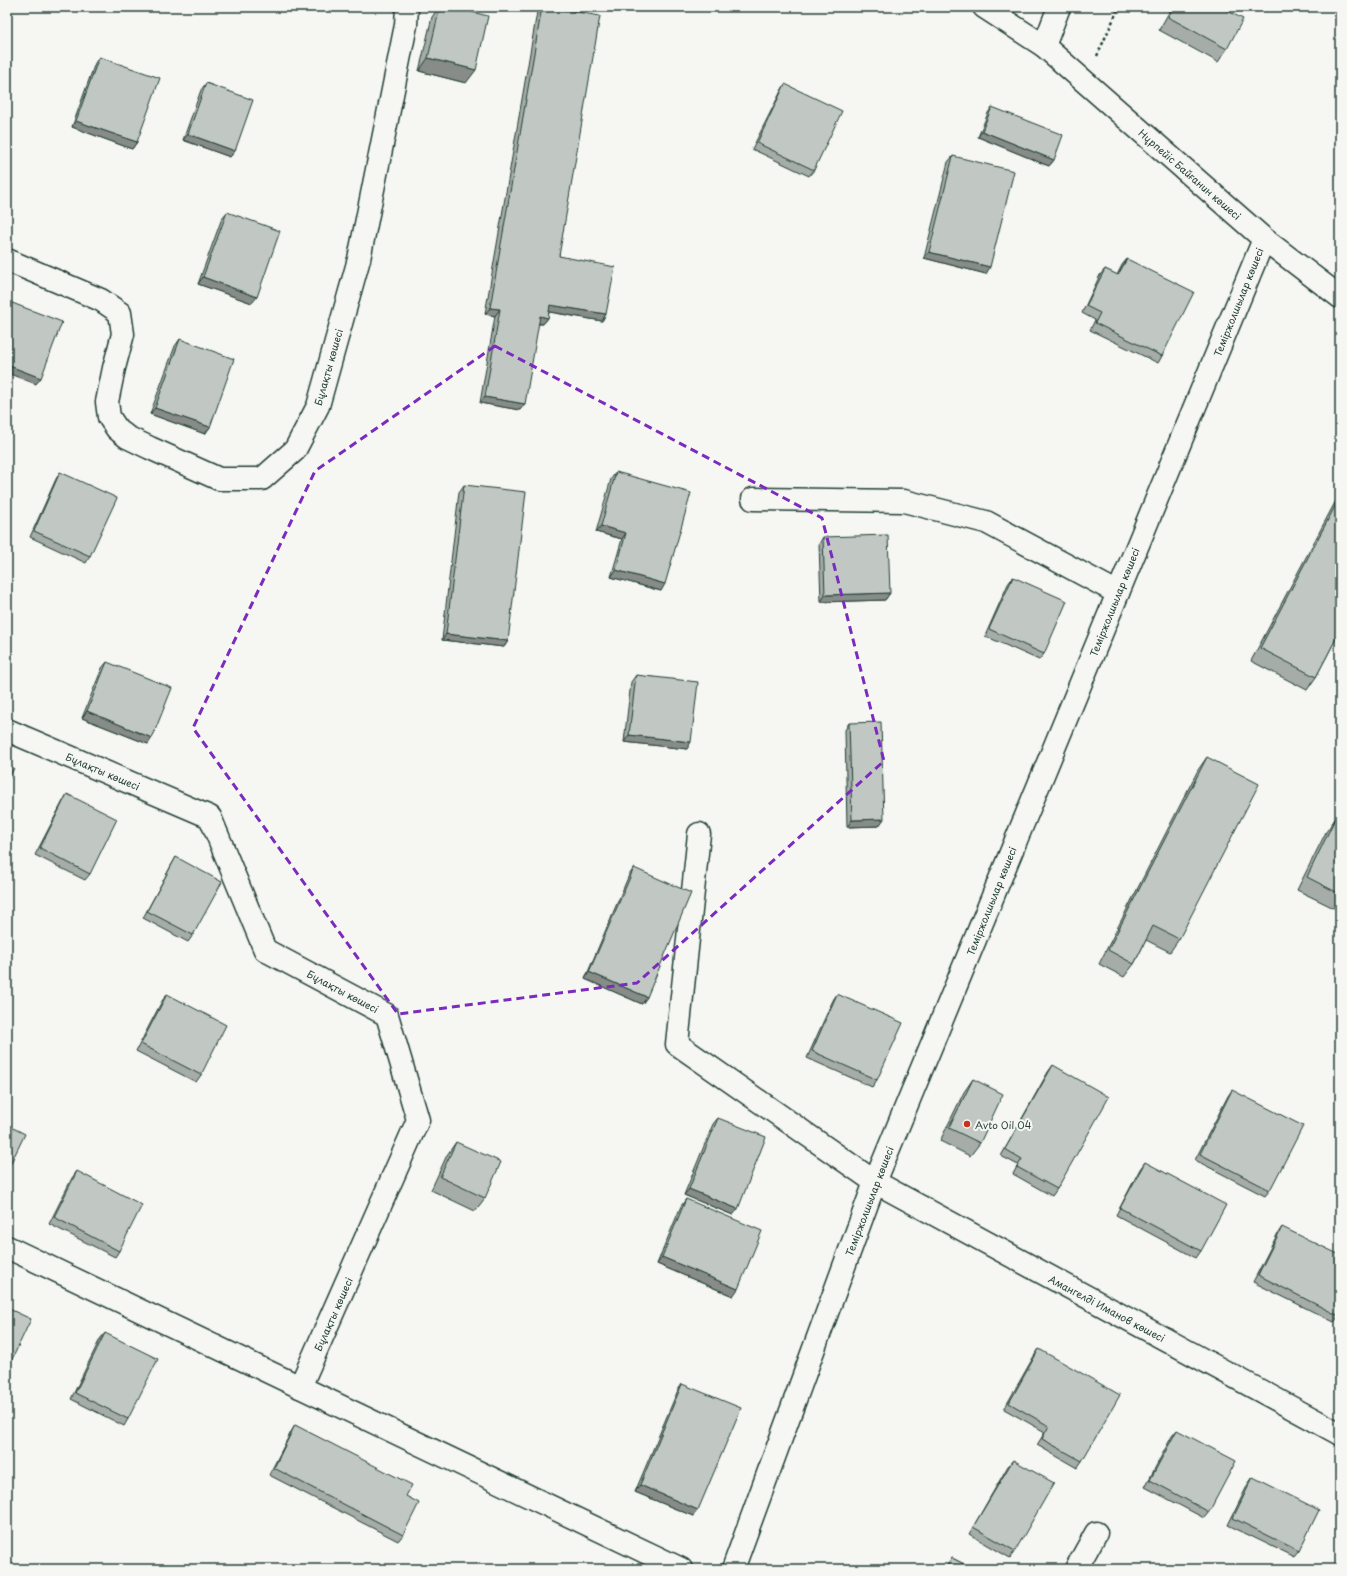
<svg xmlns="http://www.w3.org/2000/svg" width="1347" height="1576" font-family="'Playpen Sans',sans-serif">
  <rect width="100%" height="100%" fill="#f6f6f2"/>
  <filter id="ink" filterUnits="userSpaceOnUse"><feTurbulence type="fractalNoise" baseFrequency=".025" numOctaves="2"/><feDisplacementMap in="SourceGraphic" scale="8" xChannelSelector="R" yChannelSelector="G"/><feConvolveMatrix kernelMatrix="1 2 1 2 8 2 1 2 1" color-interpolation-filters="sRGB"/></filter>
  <g filter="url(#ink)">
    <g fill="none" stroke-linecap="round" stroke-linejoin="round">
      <!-- minor casing -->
      <g stroke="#1f3d34" stroke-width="25">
        <g id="minor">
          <path d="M984 7 1044 46 1264 239 1340 297"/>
          <path d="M1044 46 1059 7"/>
          <path d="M7 260 101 300 120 313 123 334 114 368 107 402 109 417 117 429 127 437 150 448 219 479H262L295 450 318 406 359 259 406 25 407 7"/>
          <path d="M753 499 904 501 986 522 1118 593"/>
          <path d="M7 730 210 817 265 950 387 1015 418 1120 300 1387"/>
          <path d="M699 834 677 1044 875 1182 1340 1434"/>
          <path d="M7 1247 681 1569"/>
          <path d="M733 1569 875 1182 1264 239"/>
          <path d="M1076 1569 1096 1533"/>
        </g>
      </g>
      <!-- path -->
      <path stroke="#1f3d34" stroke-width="2.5" stroke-dasharray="3 3" stroke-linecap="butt" d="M1097 56 1119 7"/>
      <!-- minor -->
      <use href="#minor" stroke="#f6f6f2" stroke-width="22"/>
    </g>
    <!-- wall -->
    <g fill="#a6aca8" stroke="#1f3d34">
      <path d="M439 7H452L466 83 419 71 432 17Z"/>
      <path d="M541 7H549L559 256 606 314 602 321 549 312 548 318 543 324H538L520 410 480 403 495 316 485 314 537 12Z"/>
      <path d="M1172 7H1220L1227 49 1218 62 1159 30Z"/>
      <path d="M99 57 137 142 132 149 72 127 95 63Z"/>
      <path d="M206 83 235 151 230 157 183 140 201 90Z"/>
      <path d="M785 84 814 170 809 176 752 149 781 91Z"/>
      <path d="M992 107 1054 160 1049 166 978 137 988 113Z"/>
      <path d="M953 156 986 274 924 258 948 162Z"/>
      <path d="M227 212 252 303 198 284 222 218Z"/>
      <path d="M1127 259 1162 356 1158 363 1090 330 1095 320 1082 313 1100 275 1105 269 1117 275 1122 265Z"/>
      <path d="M180 339 210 427 205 434 150 414 175 346Z"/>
      <path d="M60 472 90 556 86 563 30 537 56 479Z"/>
      <path d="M616 472 661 591 611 577 622 539 596 532 611 479Z"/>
      <path d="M464 485 508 641 504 647 442 640 459 492Z"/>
      <path d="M1340 493V631L1316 677 1307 690 1251 661Z"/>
      <path d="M823 537 890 593 885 600 821 602 819 544Z"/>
      <path d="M1013 577 1044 654 1039 660 985 636 1008 584Z"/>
      <path d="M107 662 148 744 82 718 102 668Z"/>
      <path d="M636 675 687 749 624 742 631 682Z"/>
      <path d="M849 723 879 826 847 827 845 730Z"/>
      <path d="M1207 757 1179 939 1170 952 1146 940 1134 964 1124 977 1099 964 1198 770Z"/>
      <path d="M67 794 90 874 85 880 35 855 63 801Z"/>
      <path d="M1335 819 1340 821V911L1297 890 1326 832Z"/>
      <path d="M176 857 193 935 188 942 143 918 172 864Z"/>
      <path d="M634 868 647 997 642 1004 585 979 629 875Z"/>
      <path d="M167 994 201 1075 196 1082 136 1051 162 1001Z"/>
      <path d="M837 994 877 1080 872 1087 807 1058 833 1000Z"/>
      <path d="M1053 1065 1057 1189 1052 1196 1013 1174 1018 1165 1001 1156 1048 1072Z"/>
      <path d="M973 1079 980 1143 970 1156 940 1141 964 1092Z"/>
      <path d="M1232 1090 1270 1190 1265 1196 1195 1160 1228 1096Z"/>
      <path d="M718 1118 733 1215 684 1195 713 1124Z"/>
      <path d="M456 1142 485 1198 475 1211 431 1190 447 1155Z"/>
      <path d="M1145 1162 1201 1251 1196 1258 1116 1215 1140 1169Z"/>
      <path d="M77 1171 119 1251 115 1257 49 1224 72 1178Z"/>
      <path d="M686 1199 733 1296 657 1264 681 1206Z"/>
      <path d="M1282 1227 1339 1316 1334 1322 1253 1282 1278 1233Z"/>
      <path d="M105 1333 128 1419 124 1426 71 1399 100 1339Z"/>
      <path d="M1039 1349 1082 1461 1077 1468 1037 1445 1045 1432 1004 1409 1034 1356Z"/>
      <path d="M682 1384 693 1516 635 1492 678 1390Z"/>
      <path d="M295 1425 406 1496 403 1535 398 1541 269 1475 291 1432Z"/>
      <path d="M1177 1430 1209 1512 1204 1518 1145 1487 1172 1436Z"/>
      <path d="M1013 1460 1015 1551 1010 1558 969 1534 1008 1466Z"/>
      <path d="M1253 1477 1299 1551 1294 1557 1228 1525 1248 1484Z"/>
      <path d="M952 1558 974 1569H945Z"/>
    </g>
    <!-- shaded-wall -->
    <g fill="#878c88" stroke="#1f3d34">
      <path d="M428 58 476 70 466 83 419 71Z"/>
      <path d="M76 121 137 142 132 149 72 127Z"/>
      <path d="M982 131 1054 160 1049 166 978 137Z"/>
      <path d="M188 134 235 151 230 157 183 140Z"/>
      <path d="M929 252 990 267 986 274 924 258Z"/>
      <path d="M203 277 257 297 252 303 198 284Z"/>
      <path d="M550 305 606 314 602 321 545 311Z"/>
      <path d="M490 308 500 309 495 316 485 314Z"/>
      <path d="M540 316 548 318 543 324 535 323Z"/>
      <path d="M7 365 41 378 36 384 7 373Z"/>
      <path d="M485 397 525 404 520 410 480 403Z"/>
      <path d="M155 408 210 427 205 434 150 414Z"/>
      <path d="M601 526 626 533 622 539 596 532Z"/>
      <path d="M616 570 665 584 661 591 611 577Z"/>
      <path d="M890 593 885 600 821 602 825 595Z"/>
      <path d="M446 634 508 641 504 647 442 640Z"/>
      <path d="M87 711 152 738 148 744 82 718Z"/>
      <path d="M629 735 691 742 687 749 624 742Z"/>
      <path d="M884 819 879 826 847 827 852 820Z"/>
      <path d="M589 972 647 997 642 1004 585 979Z"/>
      <path d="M689 1189 738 1209 733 1215 684 1195Z"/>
      <path d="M662 1257 738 1289 733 1296 657 1264Z"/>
      <path d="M640 1485 698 1510 693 1516 635 1492Z"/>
    </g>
    <!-- building -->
    <g fill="#c1c8c3" stroke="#1f3d34">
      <path d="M440 7H452L488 16 476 70 428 58Z"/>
      <path d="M542 7H549L600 16 559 256 615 267 606 314 550 305 548 318 540 316 525 404 485 397 500 309 490 308Z"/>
      <path d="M1174 7H1220L1243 19 1227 49 1168 17Z"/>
      <path d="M99 57 160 78 137 142 76 121Z"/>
      <path d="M206 83 253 100 235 151 188 134Z"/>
      <path d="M785 84 842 111 814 170 757 143Z"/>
      <path d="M992 107 1063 135 1054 160 982 131Z"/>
      <path d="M953 156 1014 171 990 267 929 252Z"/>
      <path d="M227 212 280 231 257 297 203 277Z"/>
      <path d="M1127 259 1194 292 1162 356 1095 323 1100 313 1086 306 1105 269 1118 275Z"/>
      <path d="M7 301 62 322 41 378 7 365Z"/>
      <path d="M180 339 234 359 210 427 155 408Z"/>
      <path d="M60 472 117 498 90 556 34 531Z"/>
      <path d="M616 472 691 493 665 584 616 570 626 533 601 526Z"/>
      <path d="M464 485 526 492 508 641 446 634Z"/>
      <path d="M1340 497V631L1316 677 1260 648Z"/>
      <path d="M888 535 890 593 825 595 823 537Z"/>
      <path d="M1013 577 1067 601 1044 654 989 629Z"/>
      <path d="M107 662 172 688 152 738 87 711Z"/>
      <path d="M636 675 698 682 691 742 629 735Z"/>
      <path d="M881 722 884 819 852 820 849 723Z"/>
      <path d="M1207 757 1259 784 1179 939 1153 926 1134 964 1108 950Z"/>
      <path d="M7 765 14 768 7 782Z"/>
      <path d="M67 794 117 819 90 874 40 848Z"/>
      <path d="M1335 819 1340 821V894L1307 877Z"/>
      <path d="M176 857 222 882 193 935 147 911Z"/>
      <path d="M634 868 691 893 647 997 589 972Z"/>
      <path d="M167 994 226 1025 201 1075 141 1044Z"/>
      <path d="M837 994 903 1023 877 1080 812 1051Z"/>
      <path d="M1053 1065 1109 1097 1057 1189 1017 1167 1022 1159 1005 1149Z"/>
      <path d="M973 1079 1003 1094 980 1143 949 1128Z"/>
      <path d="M1232 1090 1303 1126 1270 1190 1200 1154Z"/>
      <path d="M718 1118 766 1137 738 1209 689 1189Z"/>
      <path d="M7 1125 25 1134 7 1171Z"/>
      <path d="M456 1142 501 1162 485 1198 440 1177Z"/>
      <path d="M1145 1162 1226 1205 1201 1251 1120 1208Z"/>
      <path d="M77 1171 142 1205 119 1251 54 1217Z"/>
      <path d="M686 1199 762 1231 738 1289 662 1257Z"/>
      <path d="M1282 1227 1340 1255V1313L1339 1316 1258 1275Z"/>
      <path d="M7 1308 31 1319 7 1370Z"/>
      <path d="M105 1333 158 1359 128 1419 75 1393Z"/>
      <path d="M1039 1349 1120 1395 1082 1461 1042 1439 1049 1426 1009 1403Z"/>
      <path d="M682 1384 741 1408 698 1510 640 1485Z"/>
      <path d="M295 1425 412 1485 406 1496 419 1503 403 1535 274 1468Z"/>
      <path d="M1177 1430 1236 1461 1209 1512 1150 1480Z"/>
      <path d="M1013 1460 1054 1483 1015 1551 973 1527Z"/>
      <path d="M1253 1477 1319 1510 1299 1551 1233 1518Z"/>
      <path d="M952 1558 974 1569H946Z"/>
    </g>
  </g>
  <!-- marked area -->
  <path fill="none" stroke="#7b2cbf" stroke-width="3" stroke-dasharray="8 5" stroke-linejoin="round" d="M495 346 822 518 884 761 637 983 398 1014 193 728 315 471Z"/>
  <!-- markers -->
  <circle fill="#c8321e" stroke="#f6f6f2" stroke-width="1.5" cx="967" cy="1124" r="4"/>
  <g text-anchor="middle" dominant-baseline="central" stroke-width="4" stroke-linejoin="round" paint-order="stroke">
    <!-- street labels -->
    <g font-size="10" fill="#1f3d34" stroke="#f6f6f2">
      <text transform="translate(1190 174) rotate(41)">Нұрпейіс Байғанин көшесі</text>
      <text transform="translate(1238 302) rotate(-68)">Теміржолшылар көшесі</text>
      <text transform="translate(328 367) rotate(-74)">Бұлақты көшесі</text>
      <text transform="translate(1114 602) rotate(-68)">Теміржолшылар көшесі</text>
      <text transform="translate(103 771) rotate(23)">Бұлақты көшесі</text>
      <text transform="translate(991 901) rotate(-68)">Теміржолшылар көшесі</text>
      <text transform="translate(343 991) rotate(28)">Бұлақты көшесі</text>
      <text transform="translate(869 1201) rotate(-69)">Теміржолшылар көшесі</text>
      <text transform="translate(1107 1308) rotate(28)">Амангелді Иманов көшесі</text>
      <text transform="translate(333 1314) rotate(-66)">Бұлақты көшесі</text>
    </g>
    <!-- poi labels -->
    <g font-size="10" fill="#1f3d34" stroke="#f6f6f2" text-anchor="start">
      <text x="975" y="1124">Avto Oil 04</text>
    </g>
  </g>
  <!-- margin -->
  <rect width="1347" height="1576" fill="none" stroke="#f6f6f2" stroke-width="24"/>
  <rect x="12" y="12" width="1323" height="1552" fill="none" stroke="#1f3d34" stroke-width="1.5" filter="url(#ink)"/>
</svg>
